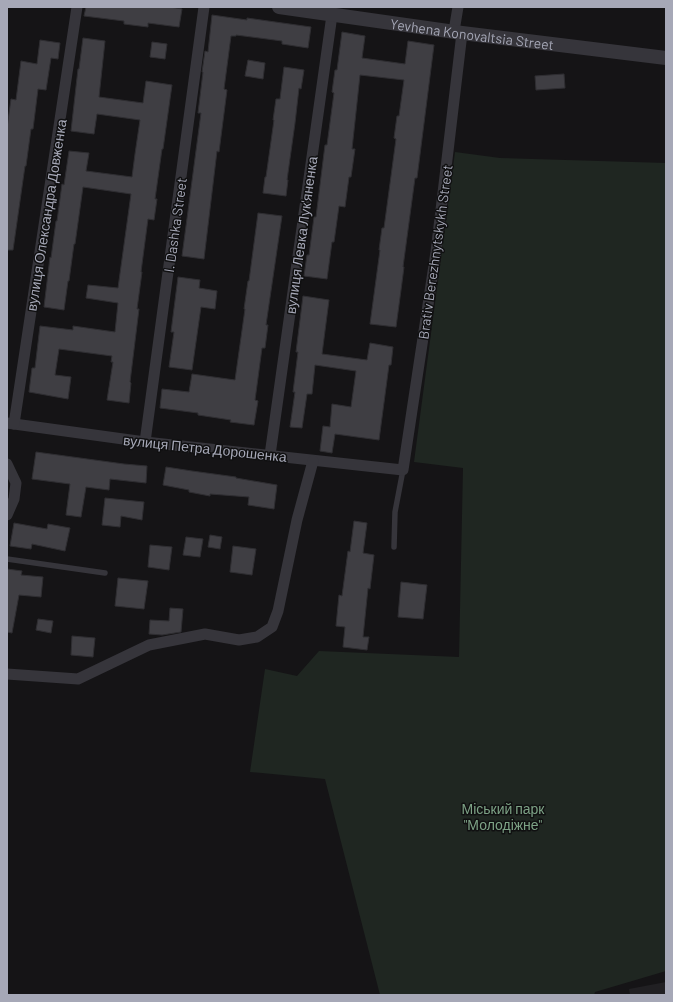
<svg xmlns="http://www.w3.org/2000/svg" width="673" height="1002" font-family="Barlow,sans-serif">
  <rect width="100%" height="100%" fill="#151416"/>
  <!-- built -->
  <path fill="#212023" d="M666 982V995H630L629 989Z"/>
  <!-- green -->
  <path fill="#1f2621" d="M455 152 500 158 666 163V971L595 992 594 995H380L325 779 250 772 265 669 297 676 319 651 459 657 463 468 414 462Z"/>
  <!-- building -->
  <g fill="#3f3e43" stroke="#2f2e32">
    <path d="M86 7H170L182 9 179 27 148 23V27L124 24V21L84 16Z"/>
    <path d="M212 15 247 20V18L311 27 308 48 282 44V41L236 35V36H231L224 89 227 90 219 152 217 151 204 259 182 256 201 113H198L203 72H202L205 51 208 52Z"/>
    <path d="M342 32 365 36 362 58 405 64 408 41 434 45 417 178H415L403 267H404L401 290 396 327 370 324 380 250H379L382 228H384L396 139 394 138 397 116H399L404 80 360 75 352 149H355L351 177H349L345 207 339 206 334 242H332L327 279 304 276 307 255H309L314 217H316L325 145H327L334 93 332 92 335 70H337Z"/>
    <path d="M83 38 105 41 99 97 143 103 146 81 172 85 163 149H162L155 199H157L154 220 148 219 141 272H142L137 309H139L130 382 131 383 129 403 107 400 113 362H111L112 356 59 349 55 375 71 377 68 399 29 392 32 368H35L40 326 73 330V326L115 332 118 303 86 298 88 285 118 288 131 194 83 187 75 244H74L69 281H68L64 310 44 307 50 257 51 258 56 221H57L62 184 64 185 69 151 89 153 86 171 132 177 135 154 140 120 97 114 94 134 71 131 78 69H79Z"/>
    <path d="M40 40 60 43 58 59 51 58 46 90 38 89 33 129H31L26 166H25L13 250H7V128L11 99 16 100 21 61 37 64Z"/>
    <path d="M152 42 167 44 165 59 150 57Z"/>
    <path d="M248 60 265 63 263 79 245 76Z"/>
    <path d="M284 67 304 70 301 89 299 88 295 123 287 180H288L286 196 263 193 265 177H266L274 120H273L276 99H280Z"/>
    <path d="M564 74 565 88 536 90 535 76Z"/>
    <path d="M258 213 282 216 266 325H268L265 348H262L255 400 258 401 254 425 230 422 231 420 198 415V413L160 408 162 389 189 392 192 374 235 380 245 309H244L248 281H249Z"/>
    <path d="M178 277 200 280 199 288 217 291 215 309 201 307 192 370 169 367 174 332H171Z"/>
    <path d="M303 296 329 300 322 354 367 360 370 343 393 347 391 365H389L379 440 335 434 332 453 320 451 323 426 330 427 332 404 351 407 356 371 315 365 312 394H307L302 428 290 427 295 392H293L298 352H296Z"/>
    <path d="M36 452 124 464 147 466 146 483 110 479 109 490 86 487 81 517 66 515 70 484 32 479Z"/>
    <path d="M166 467 192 471 236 477V478L277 485 274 509 248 505 249 497 210 494V496L189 492V490L163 485Z"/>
    <path d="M105 498 144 502 142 520 121 516 120 527 102 525Z"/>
    <path d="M354 521 367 523 363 553 374 555 370 589 368 588 363 637H369L367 650 343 647 345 627 336 626 339 595 342 596 348 551 350 552Z"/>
    <path d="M14 523 47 529 48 524 70 528 65 551 32 544 31 549 10 546Z"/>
    <path d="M210 535 222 537 220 549 208 547Z"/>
    <path d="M186 537 203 539 200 557 183 555Z"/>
    <path d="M150 545 172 547 169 570 148 567Z"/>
    <path d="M233 546 256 549 252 575 230 572Z"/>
    <path d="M7 569 22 571 21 575 43 577 41 597 19 595 12 633 7 632Z"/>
    <path d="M118 578 148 581 144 609 115 606Z"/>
    <path d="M401 582 427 585 423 619 398 617Z"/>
    <path d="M170 608 183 609 181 632 162 635 149 634 150 620 169 621Z"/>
    <path d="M38 619 53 621 51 633 36 630Z"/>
    <path d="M72 636 95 638 93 657 71 655Z"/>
  </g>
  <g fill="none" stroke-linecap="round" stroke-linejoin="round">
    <!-- service -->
    <g stroke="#36353b" stroke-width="5.5">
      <path d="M394 547 395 512 403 470"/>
      <path d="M7 559 105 573"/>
    </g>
    <!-- minor -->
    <g stroke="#36353b" stroke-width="11">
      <path d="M454 31 458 7"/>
      <path d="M7 423 145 442 403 470 436 252 462 33"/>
      <path d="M14 424 77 7"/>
      <path d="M145 442 204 7"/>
      <path d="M270 455 332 15"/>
      <path d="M7 464 16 483 14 499 7 515"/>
      <path d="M7 674 78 679 149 645 205 634 239 640 257 637 272 627 278 611 297 520 313 461"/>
    </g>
    <!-- tertiary -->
    <path stroke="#36353b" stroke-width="14" id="s1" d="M279 7 462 33 666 58"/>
  </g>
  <g text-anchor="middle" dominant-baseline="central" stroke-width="3" stroke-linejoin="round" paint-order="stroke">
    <!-- street labels -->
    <g font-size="14" fill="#a6a8b7" stroke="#101011">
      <text stroke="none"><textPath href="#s1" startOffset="195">Yevhena Konovaltsia Street</textPath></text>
      <text transform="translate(46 215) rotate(-81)">вулиця Олександра Довженка</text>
      <text transform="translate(175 225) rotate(-82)">I. Dashka Street</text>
      <text transform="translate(301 235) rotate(-82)">вулиця Левка Лук'яненка</text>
      <text transform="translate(435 252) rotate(-82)">Brativ Berezhnytskykh Street</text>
      <text transform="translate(205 448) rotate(6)">вулиця Петра Дорошенка</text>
    </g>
    <!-- park labels -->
    <g font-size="14" fill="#7da286" stroke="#101011">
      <text x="503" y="808">Міський парк<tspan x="503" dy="16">"Молодіжне"</tspan></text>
    </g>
  </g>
  <!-- border -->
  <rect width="673" height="1002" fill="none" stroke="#a6a8b7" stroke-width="16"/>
</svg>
